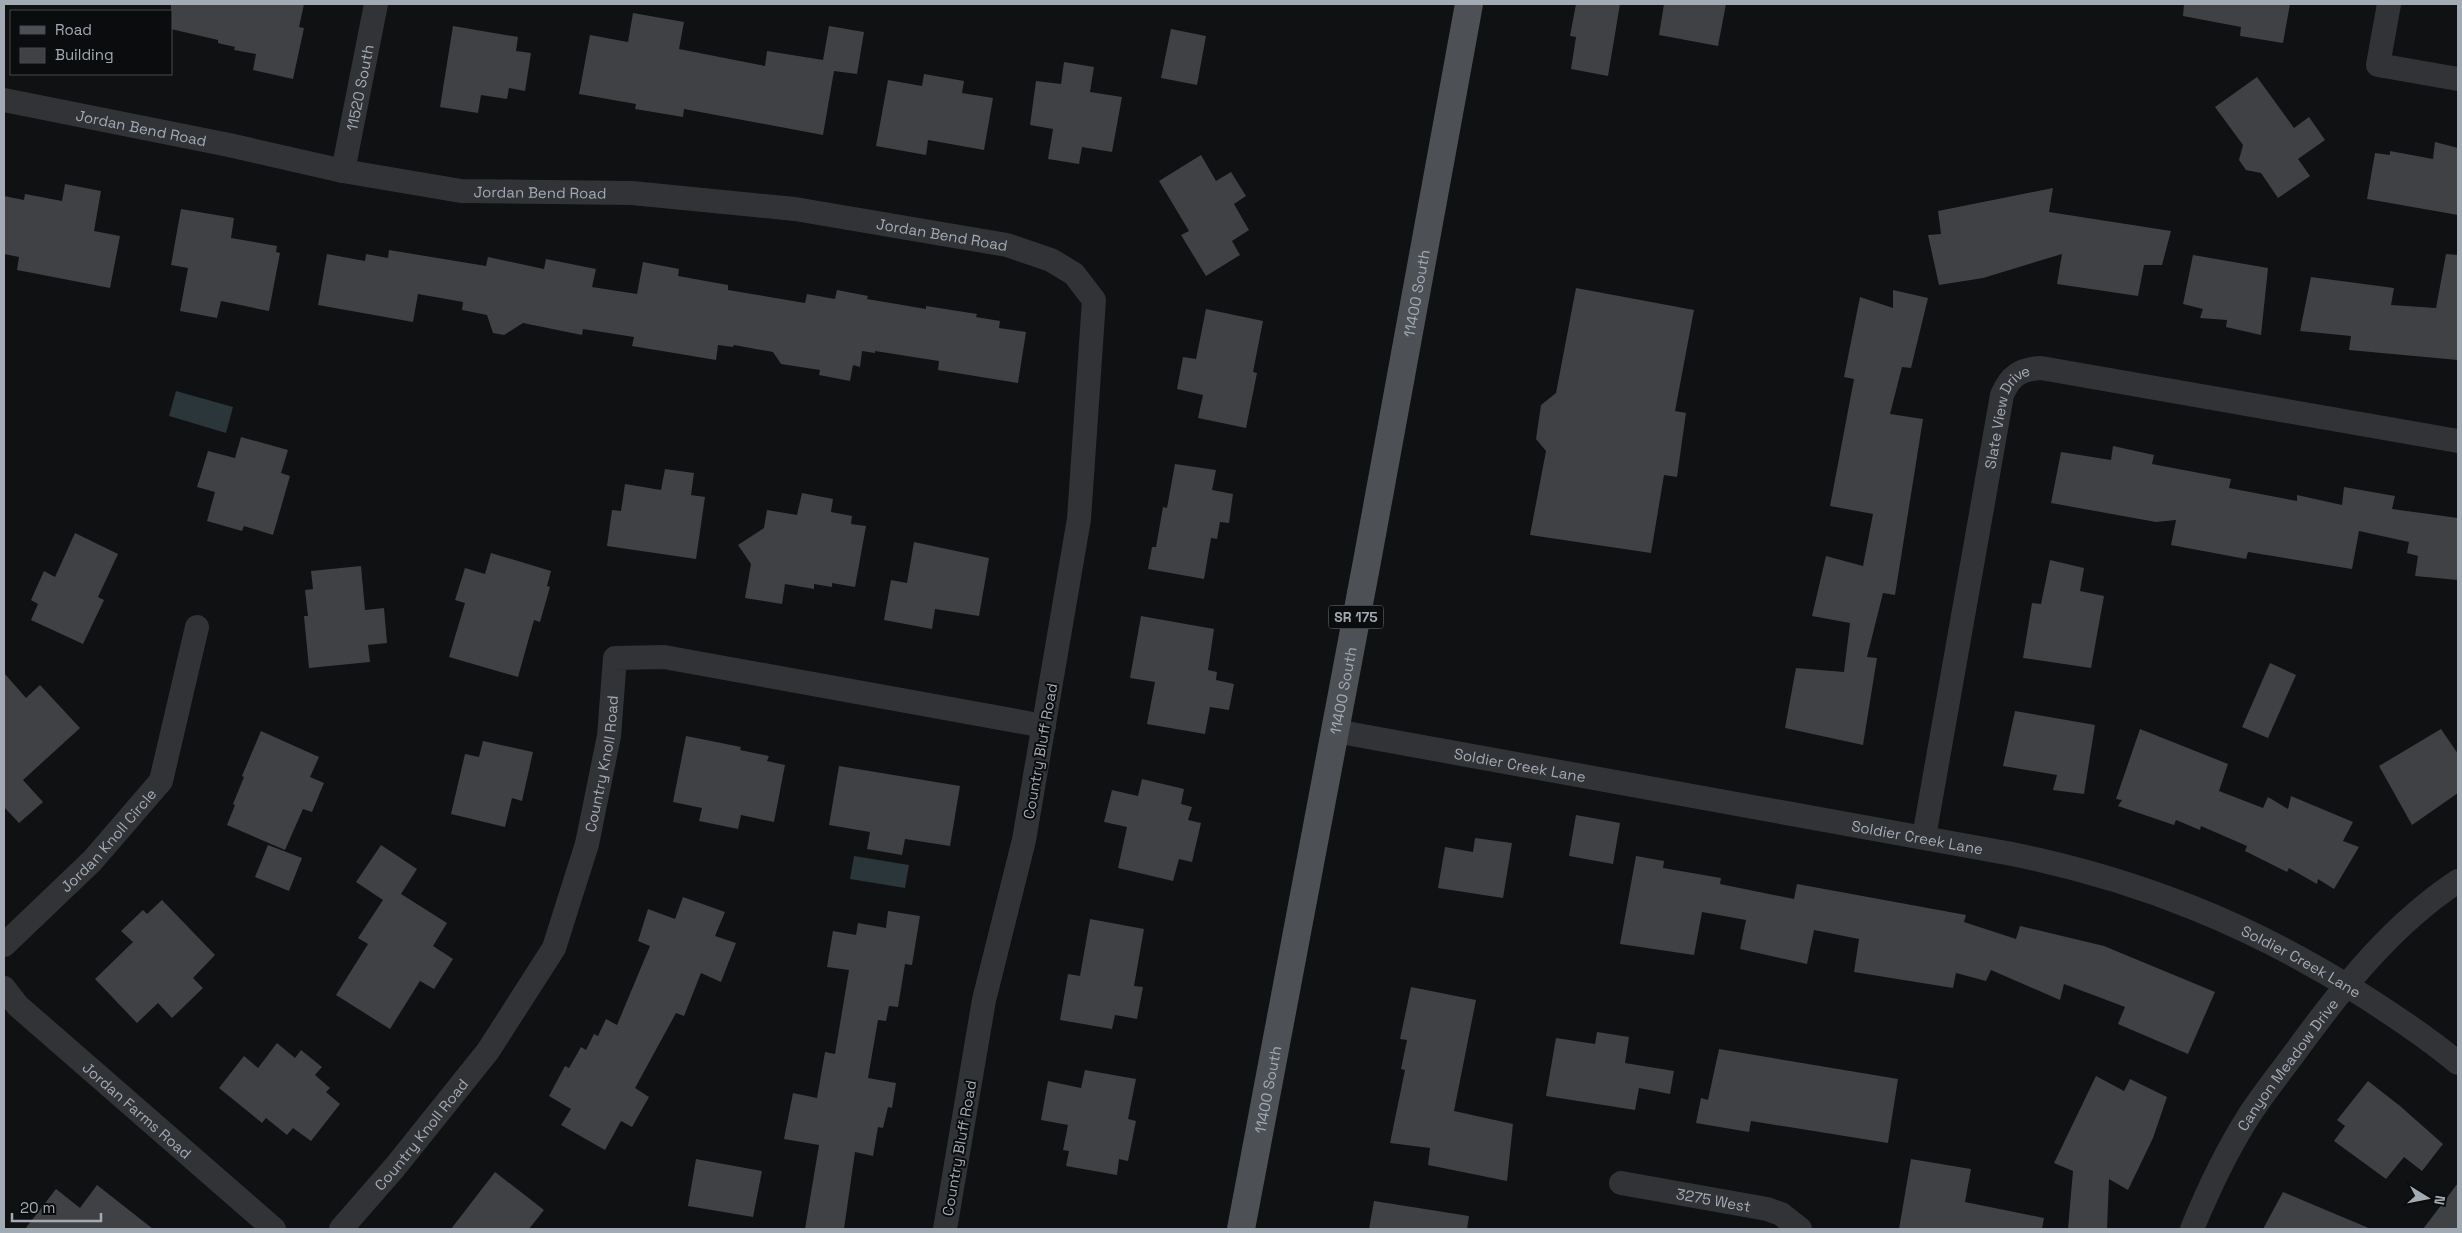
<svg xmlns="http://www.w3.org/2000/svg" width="2462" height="1233" font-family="'Space Grotesk',sans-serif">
  <rect width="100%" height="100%" fill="#101112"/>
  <!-- water -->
  <g fill="#2a363a">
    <path d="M176 391 233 407 226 433 169 416Z"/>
    <path d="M854 856 909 865 905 888 850 879Z"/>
  </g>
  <!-- building -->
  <g fill="#3f4145">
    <path d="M171 4H304L299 27 304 28 293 79 253 70 256 54 234 50 235 47 218 43V40L171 29Z"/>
    <path d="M1576 4H1620L1608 76 1571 69 1576 37 1570 36Z"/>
    <path d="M1664 4H1726L1718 46 1659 35Z"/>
    <path d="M2184 4H2290L2283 43 2240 36 2241 27 2183 16Z"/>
    <path d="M633 13 684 22 679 49 765 66 767 51 823 60 829 26 864 32 857 74 834 71 823 135 684 109 683 117 635 109 636 104 579 94 590 35 628 42Z"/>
    <path d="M453 26 518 37 516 51 531 53 525 91 509 88 507 99 481 95 478 113 440 107Z"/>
    <path d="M1171 29 1206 36 1197 85 1161 78Z"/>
    <path d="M1064 62 1094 67 1090 92 1122 97 1112 152 1082 147 1079 164 1048 159 1053 129 1030 125 1036 81 1061 84Z"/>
    <path d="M924 74 964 81 962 93 993 98 984 150 928 140 926 155 876 146 888 80 922 86Z"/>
    <path d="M2257 77 2294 128 2309 117 2325 140 2298 159 2310 176 2278 198 2261 173 2246 170 2239 160 2243 145 2215 107Z"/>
    <path d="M2435 142 2458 148V215L2367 199 2375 153 2390 155V151L2433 159Z"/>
    <path d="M1201 155 1216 181 1231 172 1246 196 1234 204 1249 230 1232 241 1240 255 1206 276 1181 235 1189 231 1159 181Z"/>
    <path d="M65 184 101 191 94 231 120 236 110 288 17 270 19 257 4 254V196L24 200 25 194 62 201Z"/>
    <path d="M2053 188 2049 212 2171 231 2162 265H2144L2138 296 2057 284 2062 254 1983 278 1939 285 1928 235 1941 234 1938 211Z"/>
    <path d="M181 209 234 218 231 238 277 246 276 252 280 253 269 311 221 301 217 318 180 311 188 268 171 265Z"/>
    <path d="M389 250 486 266 488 257 544 269 546 259 596 269 592 287 637 294 643 262 679 269 678 276 728 285V290L805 303 807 294 835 299 837 290 868 296 867 299 926 309V306L977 314 976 317 1000 321 999 328 1026 332 1018 383 938 370 939 361 875 351V353L862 351 860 367 853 365 850 381 819 375 820 370 781 364 773 352 734 345 733 347 718 345 716 360 632 346 634 337 583 329 582 335 523 323 504 335 493 333 487 315 462 310 463 302 418 294 413 322 318 305 327 254 365 261 366 254 388 258Z"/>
    <path d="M2446 254 2458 255V360L2349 350 2351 336 2300 331 2311 277 2394 288 2391 305 2436 308Z"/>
    <path d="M2193 255 2268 268 2261 335 2226 327 2227 320 2200 318 2203 309 2183 304Z"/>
    <path d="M1576 288 1694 310 1675 411 1686 413 1677 477 1664 475 1651 553 1530 535 1546 451 1536 439 1541 405 1556 393Z"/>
    <path d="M1893 290 1928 298 1911 368 1902 367 1890 414 1923 419 1895 595 1883 593 1867 657 1877 658 1863 745 1785 728 1796 668 1844 672 1850 623 1812 616 1826 556 1863 566 1873 514 1830 506 1854 379 1844 377 1860 297 1893 308Z"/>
    <path d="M1206 309 1263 321 1253 372 1257 373 1246 428 1198 418 1203 395 1177 389 1183 357 1196 359Z"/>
    <path d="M241 437 288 450 281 473 290 476 273 535 244 526 242 531 207 521 215 492 197 487 208 451 235 458Z"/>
    <path d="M2113 446 2154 455 2152 464 2231 479 2229 488 2297 501V495L2342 505 2344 487 2395 496 2392 509 2458 518V580L2415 576 2418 556 2407 553 2409 542 2359 531 2352 569 2248 552 2246 559 2171 545 2176 520 2156 522 2051 503 2061 452 2111 460Z"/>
    <path d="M1175 464 1216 470 1212 490 1233 494 1229 523 1220 522 1217 539 1211 538 1204 579 1148 569 1152 547H1156L1163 507 1167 508Z"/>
    <path d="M665 469 694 473 691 495 705 497 696 559 607 546 612 510 621 511 625 484 661 490Z"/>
    <path d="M802 493 833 499 831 512 852 516 851 524 866 526 855 587 832 583V587L814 584V589L785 584 782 604 745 598 751 564 738 545 764 528 767 510 797 515Z"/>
    <path d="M75 533 118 554 98 597 104 600 83 644 31 620 38 604 31 600 44 571 55 577Z"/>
    <path d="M914 542 989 558 979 616 935 609 932 629 884 620 891 580 907 583Z"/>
    <path d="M491 553 551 571 547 586 550 587 540 622 534 620 518 677 449 657 465 603 455 600 465 568 485 574Z"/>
    <path d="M2050 560 2084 568 2080 591 2104 596 2091 668 2023 658 2032 603 2041 604Z"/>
    <path d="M361 566 365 610 384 608 387 643 368 645 370 662 309 668 304 616H308L305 590 313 589 311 571Z"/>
    <path d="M1141 616 1214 629 1208 670 1217 672 1216 680 1234 684 1229 710 1210 707 1205 734 1147 724 1155 682 1130 678Z"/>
    <path d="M2270 663 2296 675 2268 738 2242 727Z"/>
    <path d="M4 673 26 698 40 685 80 728 23 780 43 802 19 823 4 807Z"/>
    <path d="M2015 711 2095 725 2084 794 2053 790 2057 775 2003 766Z"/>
    <path d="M2140 729 2228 764 2219 791 2263 808 2268 797 2288 809 2291 796 2353 822 2343 841 2359 847 2334 889 2318 879 2317 884 2289 868 2287 872 2245 851 2247 846 2201 826 2200 830 2176 820 2174 825 2118 806 2122 800 2116 799Z"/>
    <path d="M2441 729 2458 754V793L2412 825 2379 766Z"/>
    <path d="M261 731 319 757 310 777 324 783 312 812 303 809 285 850 227 825 235 805 233 804 244 777 242 776Z"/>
    <path d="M686 736 741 747 740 750 769 756 767 761 785 765 774 822 741 815 738 829 699 821 702 808 673 802Z"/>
    <path d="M483 741 533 752 522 801 512 798 505 827 451 814 465 754 479 757Z"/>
    <path d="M839 766 960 786 950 846 905 839 902 855 867 849 870 832 829 825Z"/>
    <path d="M1142 779 1184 789 1181 804 1192 807 1188 820 1201 823 1192 862 1179 859 1173 881 1118 868 1127 827 1104 822 1112 790 1138 796Z"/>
    <path d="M1576 815 1620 823 1613 864 1569 856Z"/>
    <path d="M1475 838 1512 843 1503 898 1438 888 1445 847 1473 852Z"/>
    <path d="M268 845 302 858 289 891 255 877Z"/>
    <path d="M381 845 417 869 401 894 447 923 433 946 453 959 434 989 420 981 390 1029 336 995 368 944 358 938 383 900 356 882Z"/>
    <path d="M1636 856 1664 861 1663 868 1721 878 1720 884 1794 899 1797 884 1966 915 1964 922 2016 939 2020 926 2104 946 2215 992 2188 1054 2118 1024 2125 1007 2064 984 2060 1000 1991 970 1986 981 1956 973 1953 988 1854 972 1859 939 1814 930 1807 964 1740 949 1746 920 1702 912 1694 955 1620 944Z"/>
    <path d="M683 897 725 912 715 936 736 943 721 982 701 973 684 1016 676 1013 635 1088 649 1097 632 1127 621 1121 605 1150 561 1125 571 1109 549 1096 565 1066 569 1068 581 1047 586 1050 594 1034 598 1036 606 1019 617 1025 650 946 638 941 648 909 675 919Z"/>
    <path d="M162 900 215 955 193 978 203 988 172 1018 158 1003 137 1023 95 979 133 942 121 931 143 910 147 914Z"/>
    <path d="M888 911 920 916 912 965 905 964 898 1007 889 1006 886 1021 878 1020 868 1078 896 1083 892 1108 888 1107 883 1128 878 1127 873 1156 855 1152 844 1229H805L819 1145 784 1139 793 1093 817 1098 825 1052 835 1054 849 970 827 967 833 931 856 935 858 923 886 928Z"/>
    <path d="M1090 919 1144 929 1134 986 1143 987 1137 1019 1115 1015 1112 1029 1060 1020 1068 974 1080 976Z"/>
    <path d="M1411 987 1476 1000 1454 1111 1513 1124 1507 1181 1428 1165 1430 1148 1390 1143 1405 1070 1401 1069 1407 1040 1400 1039Z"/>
    <path d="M1597 1032 1629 1037 1625 1063 1674 1071 1670 1094 1639 1088 1635 1110 1546 1096 1556 1038 1595 1044Z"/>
    <path d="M277 1043 295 1058 301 1050 322 1067 315 1075 330 1088 326 1092 340 1104 311 1141 293 1128 287 1135 266 1118 262 1123 219 1088 244 1056 258 1068Z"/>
    <path d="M1719 1049 1898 1079 1888 1143 1751 1121 1749 1132 1696 1123 1701 1098 1708 1100Z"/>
    <path d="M1085 1070 1136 1079 1128 1119 1136 1121 1128 1161 1119 1159 1117 1175 1066 1166 1069 1151 1063 1150 1068 1125 1041 1120 1048 1081 1081 1088Z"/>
    <path d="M2096 1076 2124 1091 2130 1079 2167 1097 2153 1138 2128 1190 2109 1179 2107 1229H2068L2073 1171 2054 1163Z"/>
    <path d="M2368 1081 2400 1106 2443 1144 2422 1171 2404 1157 2386 1179 2334 1141 2345 1126 2337 1120Z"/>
    <path d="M696 1159 762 1171 753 1217 688 1206Z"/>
    <path d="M1911 1159 1971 1169 1965 1202 2044 1218 2042 1229H1899Z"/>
    <path d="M495 1172 544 1210 529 1229H451Z"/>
    <path d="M2458 1183V1229H2423Z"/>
    <path d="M97 1185 153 1229H25L56 1189 80 1208Z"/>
    <path d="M2283 1192 2371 1229H2263Z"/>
    <path d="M1374 1201 1469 1216 1467 1229H1369Z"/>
  </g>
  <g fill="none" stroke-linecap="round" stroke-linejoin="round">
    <!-- minor -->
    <g stroke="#313337" stroke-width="24">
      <path d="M2389 4 2378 65 2458 79"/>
      <path id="s1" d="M4 100 229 145 343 171 461 191 632 193 795 209 1007 245 1051 260 1074 274 1094 300 1079 519 1024 840 984 1000 945 1229"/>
      <path id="s2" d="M343 171 376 4"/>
      <path id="s3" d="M1335 731 2012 854C2140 880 2252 925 2362 995 2395 1016 2428 1038 2458 1063"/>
      <path id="s4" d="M1924 837 2002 395C2010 376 2020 369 2041 368L2458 441"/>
      <path id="s5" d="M4 945 92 861 161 781 197 627"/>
      <path id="s6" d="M4 988 18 1006 274 1229"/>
      <path id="s7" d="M1621 1183 1767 1209 1781 1214 1800 1229"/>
      <path id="s8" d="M341 1229 395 1167 488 1051 554 948 587 844 609 736 615 658 664 657 1044 726"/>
      <path id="s9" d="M2192 1229C2208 1190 2227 1150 2250 1114 2265 1091 2283 1069 2299 1047 2345 984 2393 924 2458 881"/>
    </g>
    <!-- primary -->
    <path stroke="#4d5156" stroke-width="28" id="s10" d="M1241 1229 1368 556 1469 4"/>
  </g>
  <g text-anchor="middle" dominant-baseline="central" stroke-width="4" stroke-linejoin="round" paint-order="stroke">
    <!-- shield labels -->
    <rect fill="#0b0c0d" stroke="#757b81" stroke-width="1" x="1328.5" y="605.5" width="55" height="23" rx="4"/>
    <g font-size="14" font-weight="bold" fill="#a2aab3">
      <text x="1356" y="617">SR 175</text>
    </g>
    <!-- street labels -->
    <g font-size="15" fill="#a2aab3" stroke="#0b0c0d">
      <text stroke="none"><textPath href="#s2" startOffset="85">11520 South</textPath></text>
      <text stroke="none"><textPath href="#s1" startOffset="140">Jordan Bend Road</textPath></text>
      <text stroke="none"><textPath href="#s1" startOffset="545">Jordan Bend Road</textPath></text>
      <text stroke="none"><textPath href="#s1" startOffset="950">Jordan Bend Road</textPath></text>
      <text stroke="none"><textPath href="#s10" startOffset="952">11400 South</textPath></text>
      <text stroke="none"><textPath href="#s4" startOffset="431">Slate View Drive</textPath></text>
      <text stroke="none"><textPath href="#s10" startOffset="548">11400 South</textPath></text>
      <text transform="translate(1040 751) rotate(-80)">Country Bluff Road</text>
      <text stroke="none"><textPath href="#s8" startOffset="544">Country Knoll Road</textPath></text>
      <text stroke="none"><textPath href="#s3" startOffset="188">Soldier Creek Lane</textPath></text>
      <text stroke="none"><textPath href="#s3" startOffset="592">Soldier Creek Lane</textPath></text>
      <text stroke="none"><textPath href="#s5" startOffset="148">Jordan Knoll Circle</textPath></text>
      <text stroke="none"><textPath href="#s3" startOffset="998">Soldier Creek Lane</textPath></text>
      <text stroke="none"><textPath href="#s9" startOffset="191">Canyon Meadow Drive</textPath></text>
      <text stroke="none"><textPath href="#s10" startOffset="142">11400 South</textPath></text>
      <text stroke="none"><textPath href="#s6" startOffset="181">Jordan Farms Road</textPath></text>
      <text stroke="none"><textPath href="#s8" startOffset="124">Country Knoll Road</textPath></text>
      <text transform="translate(959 1148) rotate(-80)">Country Bluff Road</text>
      <text stroke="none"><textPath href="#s7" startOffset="94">3275 West</textPath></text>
    </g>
  </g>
  <!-- border -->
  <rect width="2462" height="1233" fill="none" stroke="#a2aab3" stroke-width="10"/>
  <!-- legend -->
  <rect x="10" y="10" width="162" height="65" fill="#0b0c0d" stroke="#474b4f"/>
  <rect x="20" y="26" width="25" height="8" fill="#4d5156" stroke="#474b4f"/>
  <text x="55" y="35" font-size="15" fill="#a2aab3">Road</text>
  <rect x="20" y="48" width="25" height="15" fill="#3f4145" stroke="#474b4f"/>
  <text x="55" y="60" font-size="15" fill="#a2aab3">Building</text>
  <!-- north arrow -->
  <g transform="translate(2427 1198) rotate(100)" stroke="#0b0c0d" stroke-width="4" paint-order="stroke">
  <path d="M0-4L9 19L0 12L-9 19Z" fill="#a2aab3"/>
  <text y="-8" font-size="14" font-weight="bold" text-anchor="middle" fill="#a2aab3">N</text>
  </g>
  <!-- scale -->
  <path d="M12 1213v8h89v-8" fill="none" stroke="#a2aab3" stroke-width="2.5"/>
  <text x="20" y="1213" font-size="15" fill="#a2aab3" stroke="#0b0c0d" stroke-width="4" paint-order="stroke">20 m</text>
</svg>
